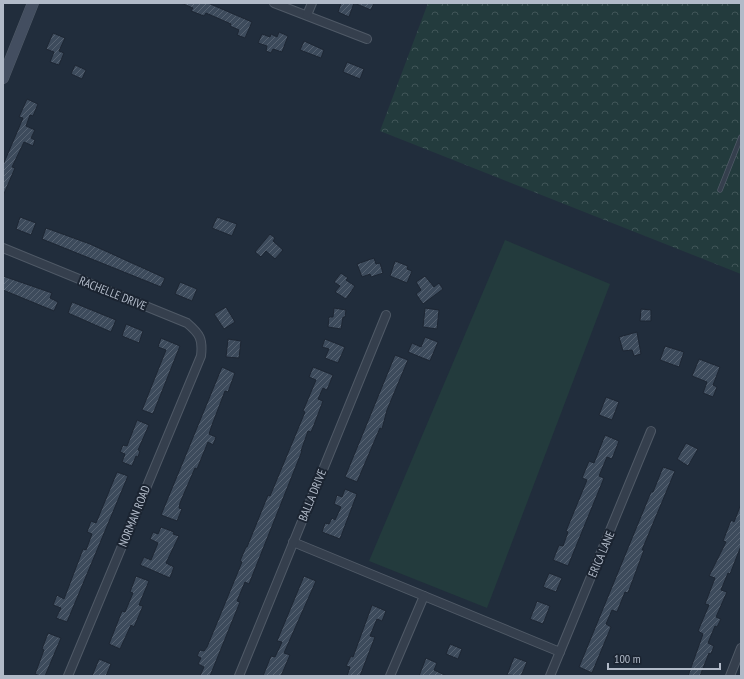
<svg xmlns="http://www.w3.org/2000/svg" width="744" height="679" font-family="'PT Sans Narrow',sans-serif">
  <defs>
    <pattern id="forest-crowns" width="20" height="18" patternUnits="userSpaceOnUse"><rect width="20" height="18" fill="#233b3d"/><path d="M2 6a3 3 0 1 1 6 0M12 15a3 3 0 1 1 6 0" fill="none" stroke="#415558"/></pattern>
    <pattern id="building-hatch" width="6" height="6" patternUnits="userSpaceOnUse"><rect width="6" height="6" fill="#3d4b5c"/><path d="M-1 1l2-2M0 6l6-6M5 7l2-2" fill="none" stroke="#576372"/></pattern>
  </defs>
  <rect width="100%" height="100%" fill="#212d3c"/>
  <!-- grass -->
  <path fill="#233b3d" d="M505 240 610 284 487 608 369 561Z"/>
  <!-- forest -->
  <path fill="url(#forest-crowns)" d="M428 3H741V274L380 131Z"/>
  <!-- building -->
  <g fill="url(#building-hatch)" stroke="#1d2633">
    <path d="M181 3H208L252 22 245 38 237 35 239 30 230 26 231 24 206 13 204 16 191 11 193 8Z"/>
    <path d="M341 3H374L371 10 354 3 349 17 338 12Z"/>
    <path d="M279 32 288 36 282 52 273 49 271 53 266 51 267 46 258 43 262 34 270 37 271 34 277 37Z"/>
    <path d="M53 33 65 38 59 51 64 53 59 65 50 62 54 52 46 49Z"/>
    <path d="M304 41 324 50 321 58 300 50Z"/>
    <path d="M347 62 364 69 360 79 343 72Z"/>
    <path d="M75 65 86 70 82 79 71 74Z"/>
    <path d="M27 99 38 104 33 116 30 115 26 126 35 130 31 138 35 140 33 146 24 142 12 167 15 168 3 196V165L23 118 19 117Z"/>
    <path d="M20 217 36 223 31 235 16 229Z"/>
    <path d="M217 217 237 224 232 236 212 228Z"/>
    <path d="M46 228 90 244 165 278 161 287 42 239Z"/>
    <path d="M270 234 275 238 273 241 283 250 275 259 266 251 261 257 255 252Z"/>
    <path d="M374 258 376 264 380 263 383 273 371 277 370 274 362 277 357 264Z"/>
    <path d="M395 261 408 266 407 269 412 271 407 283 390 276Z"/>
    <path d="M341 273 348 278 346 280 355 286 346 299 335 292 340 286 334 282Z"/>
    <path d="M3 276 52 293 50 298 58 302 54 311 3 290Z"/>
    <path d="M425 276 434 287 439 283 443 289 423 304 416 294 421 290 416 282Z"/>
    <path d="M180 282 197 289 192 301 175 294Z"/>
    <path d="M72 302 116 320 111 332 68 313Z"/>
    <path d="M226 307 235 322 224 329 214 314Z"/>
    <path d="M334 308 346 310 345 317H343L341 329 328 327 329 317H333Z"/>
    <path d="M425 308 439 310 437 329 423 327Z"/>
    <path d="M641 309 651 310V321H640Z"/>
    <path d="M126 324 143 331 139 343 122 336Z"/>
    <path d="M637 332 641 354 634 356 632 350 623 351 619 337Z"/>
    <path d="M425 337 438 342 430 361 408 352 412 343 421 347Z"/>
    <path d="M161 338 180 346 153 414 142 410 166 350 158 347Z"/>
    <path d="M228 339 241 341 239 358 226 357Z"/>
    <path d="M325 339 345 347 338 363 325 358 329 349 322 347Z"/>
    <path d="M665 346 684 352 679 367 660 360Z"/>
    <path d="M395 355 408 360 387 410 382 429 380 428 357 482 345 477Z"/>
    <path d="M699 359 720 367 713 385 717 387 713 397 703 393 707 382 692 376Z"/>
    <path d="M222 367 235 373 228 392 225 391 212 425 209 434 216 437 213 445 208 442 197 469 195 468 180 503 179 508 182 509 177 521 161 515Z"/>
    <path d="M313 367 333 375 327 390 323 388 318 399 323 401 314 425 311 432 308 431 301 451H302L249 584 245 582 237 601 240 602 210 676H200L204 667 198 664 201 658 197 656 200 650 204 651 207 647 242 562 240 561 246 547H247L268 495 270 496 305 412 303 411 316 380 309 377Z"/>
    <path d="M606 397 619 402 612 420 599 415Z"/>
    <path d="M137 420 149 425 138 450 140 451 138 457 136 456 132 466 122 462 125 454 120 452 123 445 127 446Z"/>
    <path d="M605 435 619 441 612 459 607 457 599 476 604 478 568 566 553 560 559 545 563 546 568 532 566 531 587 480 582 478 589 461 594 463Z"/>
    <path d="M686 443 698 449 688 466 677 459Z"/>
    <path d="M663 467 675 471 642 550H644L628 593 625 592 617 612 612 610 606 624 611 627 592 673 579 667 651 492H653Z"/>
    <path d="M117 472 128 476 67 622 56 618 61 608 53 605 57 595 64 599 83 549 86 550 92 534 87 532 91 521 96 523Z"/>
    <path d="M345 489 357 494 340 539 322 532 325 523 329 524 332 518 335 520 341 507 334 504 337 495 342 497Z"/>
    <path d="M741 504V546L730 574 728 573 721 590 727 592 716 617 721 619 717 627 715 626 708 643 714 646 711 654 709 653 700 676H688L703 634 698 631 709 605 705 604 715 578 709 576 726 542 723 541 731 520 734 522Z"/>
    <path d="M161 527 174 532 173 534 179 536 166 563 174 567 170 578 140 565 144 557 151 560 158 543 150 539 153 532 158 534Z"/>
    <path d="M549 573 562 578 556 592 543 587Z"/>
    <path d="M136 576 149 581 139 605 143 606 134 627 131 625 120 649 109 644 122 611 125 612 133 593 130 592Z"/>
    <path d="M304 576 316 581 284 653 290 655 281 676H263L271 656 275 657 282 642 277 641Z"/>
    <path d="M537 601 550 606 543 624 530 619Z"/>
    <path d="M372 605 386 611 382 621 377 619 370 636 375 637 360 676H347L350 667 346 666 351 656 353 657Z"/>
    <path d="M48 633 61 638 45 676H40L35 674 44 650 42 649Z"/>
    <path d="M450 644 462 649 458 659 446 654Z"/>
    <path d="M514 657 527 662 521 676 507 675Z"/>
    <path d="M426 658 437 663 434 670 447 676H419Z"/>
    <path d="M99 659 111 664 106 676H92Z"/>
  </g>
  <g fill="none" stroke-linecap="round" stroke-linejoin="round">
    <!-- lane casing -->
    <g stroke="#505a67" stroke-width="5.5">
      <path id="lane" d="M720 190 741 137"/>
    </g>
    <!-- street casing -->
    <g stroke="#505a67" stroke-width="10">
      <g id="street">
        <path d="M274 3 367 39"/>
        <path d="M307 15 312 3"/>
        <path d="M3 248 187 323C200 334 203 339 201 356L68 676"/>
        <path d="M293 542 560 652"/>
        <path d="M239 676 386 315"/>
        <path d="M390 676 424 596"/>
        <path d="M550 676 651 431"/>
        <path d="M730 676 741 648"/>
      </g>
    </g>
    <!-- secondary casing -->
    <g stroke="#505a67" stroke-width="12">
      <path id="secondary" d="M3 78 33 3"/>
    </g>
    <!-- lane -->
    <use href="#lane" stroke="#353f4d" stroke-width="4"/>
    <!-- street -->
    <use href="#street" stroke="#353f4d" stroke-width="8"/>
    <!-- secondary -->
    <use href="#secondary" stroke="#434e60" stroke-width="11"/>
  </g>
  <g text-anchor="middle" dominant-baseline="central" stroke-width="4" stroke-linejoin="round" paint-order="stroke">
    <!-- street labels -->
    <g font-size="12" fill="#b1bac8" stroke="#1b2431">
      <text transform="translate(113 293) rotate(22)">RACHELLE DRIVE</text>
      <text transform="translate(312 495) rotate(-68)">BALLA DRIVE</text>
      <text transform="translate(134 516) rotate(-68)">NORMAN ROAD</text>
      <text transform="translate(601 554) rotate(-67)">ERICA LANE</text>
    </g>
  </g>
  <!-- border -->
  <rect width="744" height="679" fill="none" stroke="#b1bac8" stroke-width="8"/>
  <!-- scale -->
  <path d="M608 663v6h112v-6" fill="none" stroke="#b1bac8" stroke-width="2"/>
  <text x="614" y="663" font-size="12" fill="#b1bac8" stroke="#1b2431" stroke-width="3" paint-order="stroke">100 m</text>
</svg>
